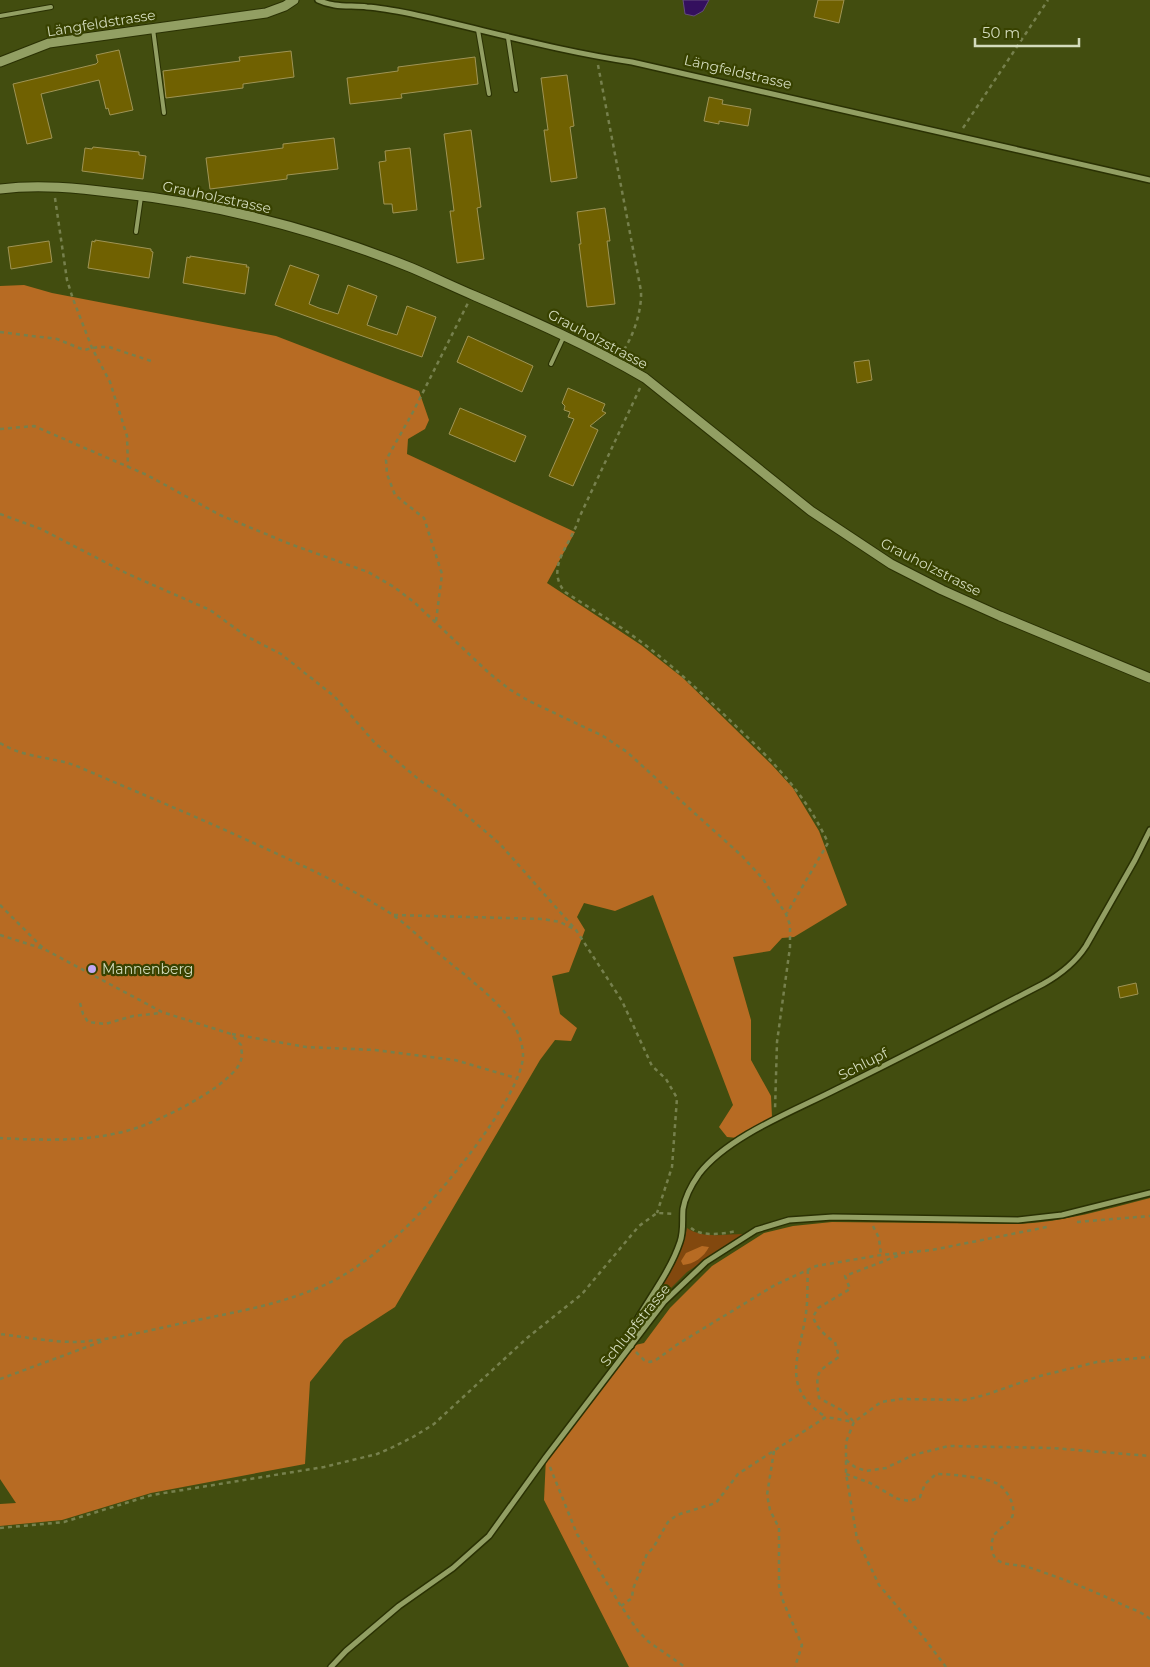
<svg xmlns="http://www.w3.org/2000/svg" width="1150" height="1667" font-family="Montserrat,sans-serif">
  <rect width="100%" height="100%" fill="#424d0f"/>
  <!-- green -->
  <path fill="#82480e" d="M687 1228C703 1239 725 1234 744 1234L687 1272 665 1294 638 1329 641 1320C658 1291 681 1262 687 1228Z"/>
  <!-- forest -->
  <g fill="#b76b23">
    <path d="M24 285 52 293 276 336 419 391 429 420 425 429 408 439 407 454 575 532 547 583 641 645 683 678 772 765 793 788 819 831 847 905 794 937 782 938 770 951 733 957 751 1020V1060L771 1096 772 1117 738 1138 727 1137 719 1127 733 1105 653 895 615 911 584 903 577 917 585 930 569 972 552 976 560 1014 577 1028 571 1041 555 1040 540 1060 395 1307 344 1340 310 1382 305 1464 151 1493 62 1520 0 1526V1504L16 1503 0 1479V286Z"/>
    <path d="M1150 1198V1667H629L544 1500 546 1457 631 1346 644 1343 670 1308 712 1266 764 1233 793 1226 832 1222 1019 1224C1064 1222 1106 1209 1150 1198Z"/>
    <path d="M702 1246 709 1247C704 1257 694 1264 683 1265L681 1261 686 1253Z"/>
  </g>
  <!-- water -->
  <path fill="#34105e" stroke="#644d7a" d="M683 0H709L703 11 694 16 685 14Z"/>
  <!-- building -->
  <g fill="#706101" stroke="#9f9455">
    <path d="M818 0H844L839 23 814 17Z"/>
    <path d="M119 50 133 110 110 115 108 108 106 109 99 80 41 94 52 138 27 144 13 84 96 64 98 62 96 55Z"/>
    <path d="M291 51 294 77 243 84V88L166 98 163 71 240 61 239 57Z"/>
    <path d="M475 57 478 84 401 94 402 98 350 104 347 78 398 71V67Z"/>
    <path d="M567 75 574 126 570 127 577 178 551 182 544 130H548L541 78Z"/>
    <path d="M709 97 723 100 722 104 751 109 748 126 719 121V124L704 121Z"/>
    <path d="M471 130 481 207 477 208 484 259 457 263 450 211H454L444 134Z"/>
    <path d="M334 138 338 169 287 175V179L210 189 206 158 283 148V144Z"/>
    <path d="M93 147 139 152V155L146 156 143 179 82 171 85 148 92 149Z"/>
    <path d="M410 148 417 210 393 213 392 204H384L379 162 386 161 385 151Z"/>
    <path d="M605 208 610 241H607L615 304 587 307 579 244H581L577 212Z"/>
    <path d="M95 240 151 249V251L153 252 149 278 88 268 92 241 95 242Z"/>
    <path d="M49 241 52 262 11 269 8 247Z"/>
    <path d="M190 256 247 265 246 267H249L245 294 183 283 187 257 190 258Z"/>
    <path d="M290 265 319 275 309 304 319 308 338 314 348 285 377 296 367 325 381 330 397 335 407 306 436 317 422 357 275 305Z"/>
    <path d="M468 336 533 366 522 392 457 362Z"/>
    <path d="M869 360 872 380 857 383 854 362Z"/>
    <path d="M568 388 605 404 602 411 606 413 590 426 598 430 573 486 549 476 574 419 568 417 570 412 564 410 565 406 562 403Z"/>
    <path d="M460 408 526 436 515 462 449 434Z"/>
    <path d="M1136 983 1138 994 1120 998 1118 987Z"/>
  </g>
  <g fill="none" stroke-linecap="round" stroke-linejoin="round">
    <!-- service casing -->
    <g stroke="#2a3103" stroke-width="6">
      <g id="service">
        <path d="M0 16 51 7"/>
        <path d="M153 29 164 113"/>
        <path d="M478 30 489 94"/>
        <path d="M508 38 516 90"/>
        <path d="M136 232 141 197"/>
        <path d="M551 364 564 336"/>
      </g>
    </g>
    <!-- minor casing -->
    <g stroke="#2a3103" stroke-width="8">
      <g id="minor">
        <path d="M318 0C334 8 350 5 367 7 382 8 397 11 412 14 485 30 557 51 632 62L1150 180"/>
        <path d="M631 1346 630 1336 634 1325C649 1298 670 1272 680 1242 684 1231 682 1220 683 1209 685 1197 692 1184 699 1174 728 1136 794 1111 837 1089 907 1055 975 1019 1043 984 1061 974 1075 963 1086 946L1135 860 1150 830"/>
        <path d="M331 1667 346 1651 399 1606 453 1568 489 1536 546 1457 664 1302 706 1262 756 1230 789 1220 833 1217 1018 1220 1062 1215 1150 1193"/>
      </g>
    </g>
    <!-- tertiary casing -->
    <g stroke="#2a3103" stroke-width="11">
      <g id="tertiary">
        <path d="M0 62 49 43 266 13 285 6 294 0"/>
        <path d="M0 189C39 184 78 188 117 193 218 204 318 230 412 268 433 277 454 287 475 296 533 321 590 346 645 378L811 511 891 564 942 590 1000 616 1150 678"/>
      </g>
    </g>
    <!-- path -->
    <g stroke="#76804d" stroke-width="2.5" stroke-dasharray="4 4" stroke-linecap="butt">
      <path d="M598 65 641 291C642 311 633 338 621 354"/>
      <path d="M963 128 1048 0"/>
      <path d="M55 198 67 280 73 299 92 348 110 382 127 436 128 467"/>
      <path d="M0 332 57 339 84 350 98 347H109L151 361"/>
      <path d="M640 388 579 518C572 544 544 567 565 592 591 609 619 625 644 644 678 670 709 700 740 730 775 763 808 798 828 843L787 913"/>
      <path d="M0 429 34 426 147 475 220 515 290 544 368 572 394 587 414 602 489 673 509 689 529 701 603 736 627 752 742 856 763 879 786 914 790 925V947L777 1042 775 1110"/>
      <path d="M0 514 41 529 128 574 210 610 246 636 281 654 335 697 375 743 422 782 444 796 500 844 576 930 622 1001 652 1066 666 1079 677 1098 672 1167 657 1213"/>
      <path d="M436 621 442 574 424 518 395 495 387 474 386 460 413 412 468 303"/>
      <path d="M0 743C26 759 52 756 79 767 139 793 200 818 260 846 304 866 349 887 390 913 399 919 407 926 415 933 431 947 447 961 464 974 488 995 521 1019 523 1054 525 1095 426 1213 393 1239 375 1253 356 1269 335 1280 287 1304 235 1312 183 1323 147 1331 112 1340 76 1342 51 1342 25 1337 0 1334"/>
      <path d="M0 905 43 948"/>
      <path d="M394 915 543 919 560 922 574 929"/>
      <path d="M0 935 44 949 162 1012 231 1034 241 1045C241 1049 243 1056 241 1060 234 1085 158 1122 133 1129 124 1132 113 1134 103 1136 70 1141 34 1140 0 1138"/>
      <path d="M80 1003 83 1014 88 1022 105 1024 133 1016 161 1013"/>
      <path d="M232 1034 306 1047 375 1050 455 1060 516 1078"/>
      <path d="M1077 1222 1150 1216"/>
      <path d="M873 1226 879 1238 881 1255"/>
      <path d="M691 1228C702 1237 722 1234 736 1231"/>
      <path d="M808 1270C807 1284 808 1299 806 1313 800 1357 779 1387 826 1417"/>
      <path d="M636 1352 644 1360 650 1362 656 1360 678 1344 775 1285 816 1266 881 1255 932 1250 1047 1227"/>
      <path d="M0 1379 103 1341"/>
      <path d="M853 1421 845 1412 819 1398C815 1371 817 1372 839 1357L835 1342C825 1336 817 1328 813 1317L818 1308 850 1289 845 1276 900 1255"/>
      <path d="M774 1451 767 1495 770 1510 779 1528V1586L783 1601 802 1645 795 1667"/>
      <path d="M846 1460 855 1467 866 1471 886 1468 913 1455 949 1446 1052 1448 1150 1456"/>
      <path d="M550 1467 577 1534 621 1606 638 1631 649 1642 685 1667"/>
      <path d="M846 1474 870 1483 898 1499 910 1501 920 1497 925 1484 936 1474C950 1474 983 1477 996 1483 1006 1488 1015 1503 1013 1514 1011 1524 1000 1527 995 1534 990 1541 990 1556 999 1561 1004 1565 1020 1565 1028 1567 1061 1578 1092 1590 1123 1605 1132 1609 1142 1612 1150 1619"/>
      <path d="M0 1528 64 1522 152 1495 324 1467 377 1454 391 1448 413 1437 434 1424 527 1338 582 1294 639 1226 657 1213 675 1214"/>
      <path d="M621 1606 632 1598 633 1589 647 1554 653 1548 668 1522 677 1515 716 1503 738 1474 826 1417 854 1422"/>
      <path d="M946 1667 924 1638 879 1585 857 1539 846 1473V1442L854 1422 881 1402 901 1399 965 1400 985 1395 1040 1376 1097 1362 1150 1357"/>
    </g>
    <!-- service -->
    <use href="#service" stroke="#929f63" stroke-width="4"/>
    <!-- minor -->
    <use href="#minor" stroke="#929f63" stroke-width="5"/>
    <!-- tertiary -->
    <use href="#tertiary" stroke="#929f63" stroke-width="9"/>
  </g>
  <!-- markers -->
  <circle fill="#c1a8f3" stroke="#384200" stroke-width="2" cx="92" cy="969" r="5"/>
  <g text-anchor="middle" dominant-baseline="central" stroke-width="4.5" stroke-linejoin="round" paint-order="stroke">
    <!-- street labels -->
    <g font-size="14" fill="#d3dbbc" stroke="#384200">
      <text transform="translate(101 23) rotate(-9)">Längfeldstrasse</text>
      <text transform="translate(738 72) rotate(13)">Längfeldstrasse</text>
      <text transform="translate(217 197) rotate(12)">Grauholzstrasse</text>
      <text transform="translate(598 339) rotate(28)">Grauholzstrasse</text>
      <text transform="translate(931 567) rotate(27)">Grauholzstrasse</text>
      <text transform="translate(863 1064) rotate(-27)">Schlupf</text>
      <text transform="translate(635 1325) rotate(-51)">Schlupfstrasse</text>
    </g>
    <!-- poi labels -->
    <g font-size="14" fill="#d3dbbc" stroke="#384200" text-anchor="start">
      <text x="102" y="969">Mannenberg</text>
    </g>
  </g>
  <!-- scale -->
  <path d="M975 38v8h104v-8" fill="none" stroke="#d3dbbc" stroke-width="2.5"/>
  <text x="982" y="38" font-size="15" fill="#d3dbbc" stroke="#384200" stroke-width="4" paint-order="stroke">50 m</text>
</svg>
